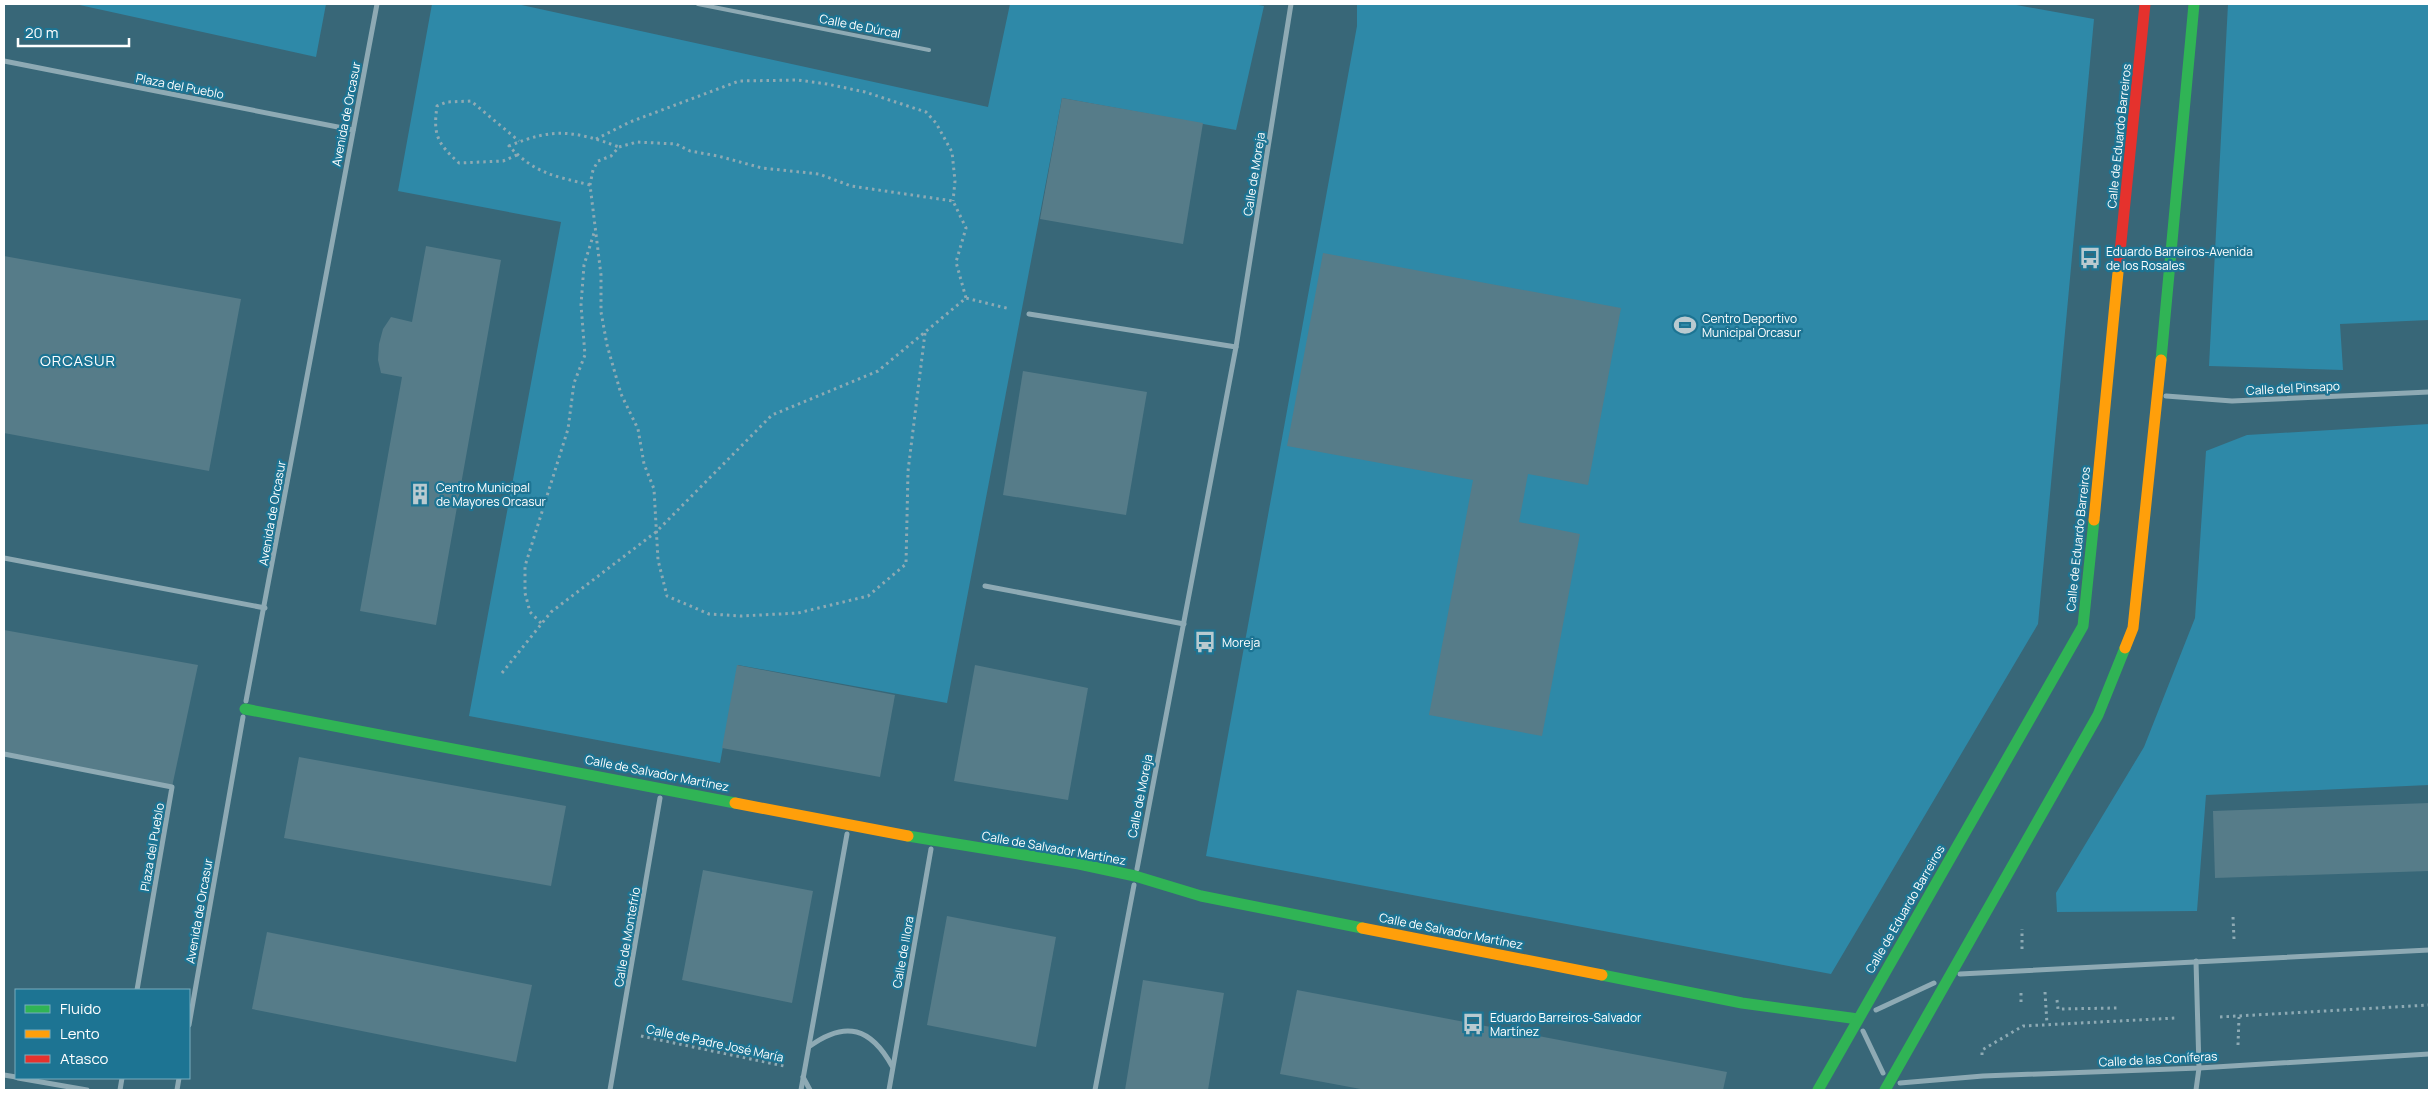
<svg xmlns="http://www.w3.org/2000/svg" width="2433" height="1094" font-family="Manrope,sans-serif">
  <rect width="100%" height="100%" fill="#386778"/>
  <!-- park -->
  <g fill="#2e89a8">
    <path d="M75 4H326L316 57Z"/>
    <path d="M432 4H517L988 107 1010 4H1253L1264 6 1236 130 1062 98 947 703 738 665 720 763 469 716 561 222 398 191Z"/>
    <path d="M1357 4H2011L2094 19 2038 624 1831 974 1206 856 1357 26Z"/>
    <path d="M2228 4H2429V320L2340 324 2343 370 2209 366Z"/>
    <path d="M2429 424V785L2206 795 2197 911 2057 912 2056 893 2144 747 2195 618 2206 451 2247 435Z"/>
  </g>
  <!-- building -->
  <g fill="#567c89">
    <path d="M1062 98 1203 123 1183 244 1040 219Z"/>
    <path d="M426 246 501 260 436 625 360 611 402 377 381 373 378 360 379 344 383 329 391 317 412 322Z"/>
    <path d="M1323 253 1621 308 1588 485 1528 474 1519 522 1580 534 1542 736 1429 715 1473 480 1287 446Z"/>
    <path d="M4 256 241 299 209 471 4 433Z"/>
    <path d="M1023 371 1147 392 1126 515 1003 495Z"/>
    <path d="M4 630 198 665 172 787 4 754Z"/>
    <path d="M737 665 895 695 880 777 722 748Z"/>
    <path d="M975 665 1088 688 1068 800 954 781Z"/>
    <path d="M299 757 566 806 551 886 284 838Z"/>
    <path d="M2429 803V871L2215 878 2213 811Z"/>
    <path d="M703 870 813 891 792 1003 682 980Z"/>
    <path d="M947 916 1056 937 1036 1047 927 1025Z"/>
    <path d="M267 932 532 985 516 1062 252 1009Z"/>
    <path d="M1143 980 1224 993 1208 1090H1125Z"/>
    <path d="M1297 990 1727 1072 1723 1090H1366L1280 1074Z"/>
  </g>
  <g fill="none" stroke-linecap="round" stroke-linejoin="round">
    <!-- path -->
    <g stroke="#8eaab4" stroke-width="3" stroke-dasharray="2.5 4" stroke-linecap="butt">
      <path d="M596 139 630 122 739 81 798 80 827 84 865 92 926 112 936 123 952 152 955 181 953 201"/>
      <path d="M517 155 503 161 459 163C437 143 433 135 437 106L447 102 471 101 519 141"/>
      <path d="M590 185C555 176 535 174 509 146 554 127 575 131 619 147"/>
      <path d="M925 333 908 471 906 564 868 596 798 613 741 616 709 614 667 596 658 560 654 489 644 464 638 429 621 394 607 345 601 312V275L590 185 593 170 598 161 611 156 619 147 637 142 676 144 690 151 718 156 762 168 819 174 851 186 953 201 966 228 956 262 966 298"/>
      <path d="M541 623 530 612 525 593V566L568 429 574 383 585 355 581 305 584 265 594 233"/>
      <path d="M502 673 551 612 656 532 772 415 878 371 966 298 1010 309"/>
      <path d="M2233 917 2234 939"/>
      <path d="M2022 949V929"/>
      <path d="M2045 992 2047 1024"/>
      <path d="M2057 1000 2058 1009 2117 1008"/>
      <path d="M2021 1002V993"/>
      <path d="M2220 1017 2429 1005"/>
      <path d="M641 1036 784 1066"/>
      <path d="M2238 1045 2239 1017"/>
      <path d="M1982 1055V1050L2023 1026 2176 1018"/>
    </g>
    <!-- lane -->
    <path stroke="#8eaab4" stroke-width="4" d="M698 4 929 50"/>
    <!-- street -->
    <g stroke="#8eaab4" stroke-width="5">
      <path d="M4 61 353 130"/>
      <path d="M1029 314 1236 347"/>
      <path d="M2166 396 2232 401 2429 392"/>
      <path d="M4 558 265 608"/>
      <path d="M985 586 1184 624"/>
      <path d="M246 701 377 4"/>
      <path d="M4 754 172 787 137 990"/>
      <path d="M1137 869 1236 347 1291 4"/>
      <path d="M1960 974 2429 950"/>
      <path d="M1876 1010 1934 983"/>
      <path d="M189 1025 243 717"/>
      <path d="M1863 1031 1883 1073"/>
      <path d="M810 1046C846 1020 871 1028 892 1066"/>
      <path d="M4 1075 16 1077"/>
      <path d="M803 1077 810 1090"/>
      <path d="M18 1078 87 1090"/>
      <path d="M1900 1083 1983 1076 2199 1068 2429 1054"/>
      <path d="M120 1090 122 1078"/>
      <path d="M177 1090 179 1078"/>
      <path d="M610 1090 660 798"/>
      <path d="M801 1090 847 834"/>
      <path d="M889 1090 931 849"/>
      <path d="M1095 1090 1134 885"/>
      <path d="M2196 1090 2199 1068 2196 961"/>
    </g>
    <!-- fast -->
    <g stroke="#30b455" stroke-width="11">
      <path d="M2161 360 2194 4"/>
      <path d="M245 709 735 803"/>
      <path d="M908 836 1079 864 1135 876 1201 896 1362 928"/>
      <path d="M1602 975 1742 1003 1858 1019"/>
      <path d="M1818 1090 2083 626 2094 520"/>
      <path d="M1885 1090 2098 715 2125 648"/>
    </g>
    <!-- slow -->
    <g stroke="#ff9f0a" stroke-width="11">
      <path d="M2094 520 2119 262"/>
      <path d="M2125 648 2133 628 2161 360"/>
      <path d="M735 803 908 836"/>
      <path d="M1362 928 1602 975"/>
    </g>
    <!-- jam -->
    <path stroke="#e5322d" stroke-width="11" d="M2119 262 2145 4"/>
  </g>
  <!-- icons -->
  <defs>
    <g id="bus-bare" transform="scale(1.725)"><path d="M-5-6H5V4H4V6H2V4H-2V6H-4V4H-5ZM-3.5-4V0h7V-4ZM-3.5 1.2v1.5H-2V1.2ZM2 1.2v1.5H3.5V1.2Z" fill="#b9cad0" stroke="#1d7493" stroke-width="2.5" paint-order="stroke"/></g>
    <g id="stadium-bare" transform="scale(1.725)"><path d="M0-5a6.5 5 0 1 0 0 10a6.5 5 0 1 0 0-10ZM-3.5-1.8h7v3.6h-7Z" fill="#b9cad0" stroke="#1d7493" stroke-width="2.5" paint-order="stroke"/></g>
    <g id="building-bare" transform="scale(1.725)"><path d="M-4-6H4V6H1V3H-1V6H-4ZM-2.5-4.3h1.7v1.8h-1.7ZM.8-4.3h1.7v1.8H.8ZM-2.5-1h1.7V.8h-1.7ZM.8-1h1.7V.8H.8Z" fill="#b9cad0" stroke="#1d7493" stroke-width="2.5" paint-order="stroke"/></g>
  </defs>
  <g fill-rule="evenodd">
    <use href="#bus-bare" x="2090" y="258"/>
    <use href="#stadium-bare" x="1685" y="325"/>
    <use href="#building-bare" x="420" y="494"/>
    <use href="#bus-bare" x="1205" y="642"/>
    <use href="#bus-bare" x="1473" y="1024"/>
  </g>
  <g text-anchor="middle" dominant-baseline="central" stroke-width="4.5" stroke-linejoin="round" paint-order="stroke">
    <!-- street labels -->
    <g font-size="12" fill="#fff" stroke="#1d7493">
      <text transform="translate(860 26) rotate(11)">Calle de Dúrcal</text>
      <text transform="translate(180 86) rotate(11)">Plaza del Pueblo</text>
      <text transform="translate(346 114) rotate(-79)">Avenida de Orcasur</text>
      <text transform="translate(2119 136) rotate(-84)">Calle de Eduardo Barreiros</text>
      <text transform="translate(1254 174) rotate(-81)">Calle de Moreja</text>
      <text transform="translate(2293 388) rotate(-3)">Calle del Pinsapo</text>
      <text transform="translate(272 513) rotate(-80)">Avenida de Orcasur</text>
      <text transform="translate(2078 539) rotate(-84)">Calle de Eduardo Barreiros</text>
      <text transform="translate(657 773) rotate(11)">Calle de Salvador Martínez</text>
      <text transform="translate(1140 796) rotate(-79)">Calle de Moreja</text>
      <text transform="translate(152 847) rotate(-80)">Plaza del Pueblo</text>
      <text transform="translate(1054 848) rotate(10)">Calle de Salvador Martínez</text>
      <text transform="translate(1905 909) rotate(-60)">Calle de Eduardo Barreiros</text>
      <text transform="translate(199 911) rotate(-80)">Avenida de Orcasur</text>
      <text transform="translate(1451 931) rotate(11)">Calle de Salvador Martínez</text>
      <text transform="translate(627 937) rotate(-80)">Calle de Montefrío</text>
      <text transform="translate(903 952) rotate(-80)">Calle de Illora</text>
      <text transform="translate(715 1043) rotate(12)">Calle de Padre José María</text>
      <text transform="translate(2158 1059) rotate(-3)">Calle de las Coníferas</text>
    </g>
    <!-- poi labels -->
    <g font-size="12" fill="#fff" stroke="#1d7493" text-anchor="start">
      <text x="2106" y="251">Eduardo Barreiros-Avenida<tspan x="2106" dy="14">de los Rosales</tspan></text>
      <text x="1702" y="318">Centro Deportivo<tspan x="1702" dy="14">Municipal Orcasur</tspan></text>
      <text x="436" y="487">Centro Municipal<tspan x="436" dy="14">de Mayores Orcasur</tspan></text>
      <text x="1222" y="642">Moreja</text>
      <text x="1490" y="1017">Eduardo Barreiros-Salvador<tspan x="1490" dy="14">Martínez</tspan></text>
    </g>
    <!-- quarter labels -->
    <g font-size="15" letter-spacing="1" fill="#fff" stroke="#1d7493">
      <text x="78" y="360">ORCASUR</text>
    </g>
  </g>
  <!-- border -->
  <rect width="2433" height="1094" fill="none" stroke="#ffffff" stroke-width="10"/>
  <!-- legend -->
  <rect x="15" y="989" width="175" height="90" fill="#1d7493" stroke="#77acbe"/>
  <rect x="25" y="1005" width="25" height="8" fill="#30b455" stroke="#77acbe"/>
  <text x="60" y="1014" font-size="15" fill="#ffffff">Fluido</text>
  <rect x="25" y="1030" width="25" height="8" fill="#ff9f0a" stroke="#77acbe"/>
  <text x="60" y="1039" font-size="15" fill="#ffffff">Lento</text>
  <rect x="25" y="1055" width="25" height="8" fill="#e5322d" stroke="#77acbe"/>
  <text x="60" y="1064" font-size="15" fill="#ffffff">Atasco</text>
  <!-- scale -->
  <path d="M18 38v8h111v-8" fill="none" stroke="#ffffff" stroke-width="2.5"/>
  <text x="25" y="38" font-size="15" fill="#ffffff" stroke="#1d7493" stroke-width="4" paint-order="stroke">20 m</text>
</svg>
